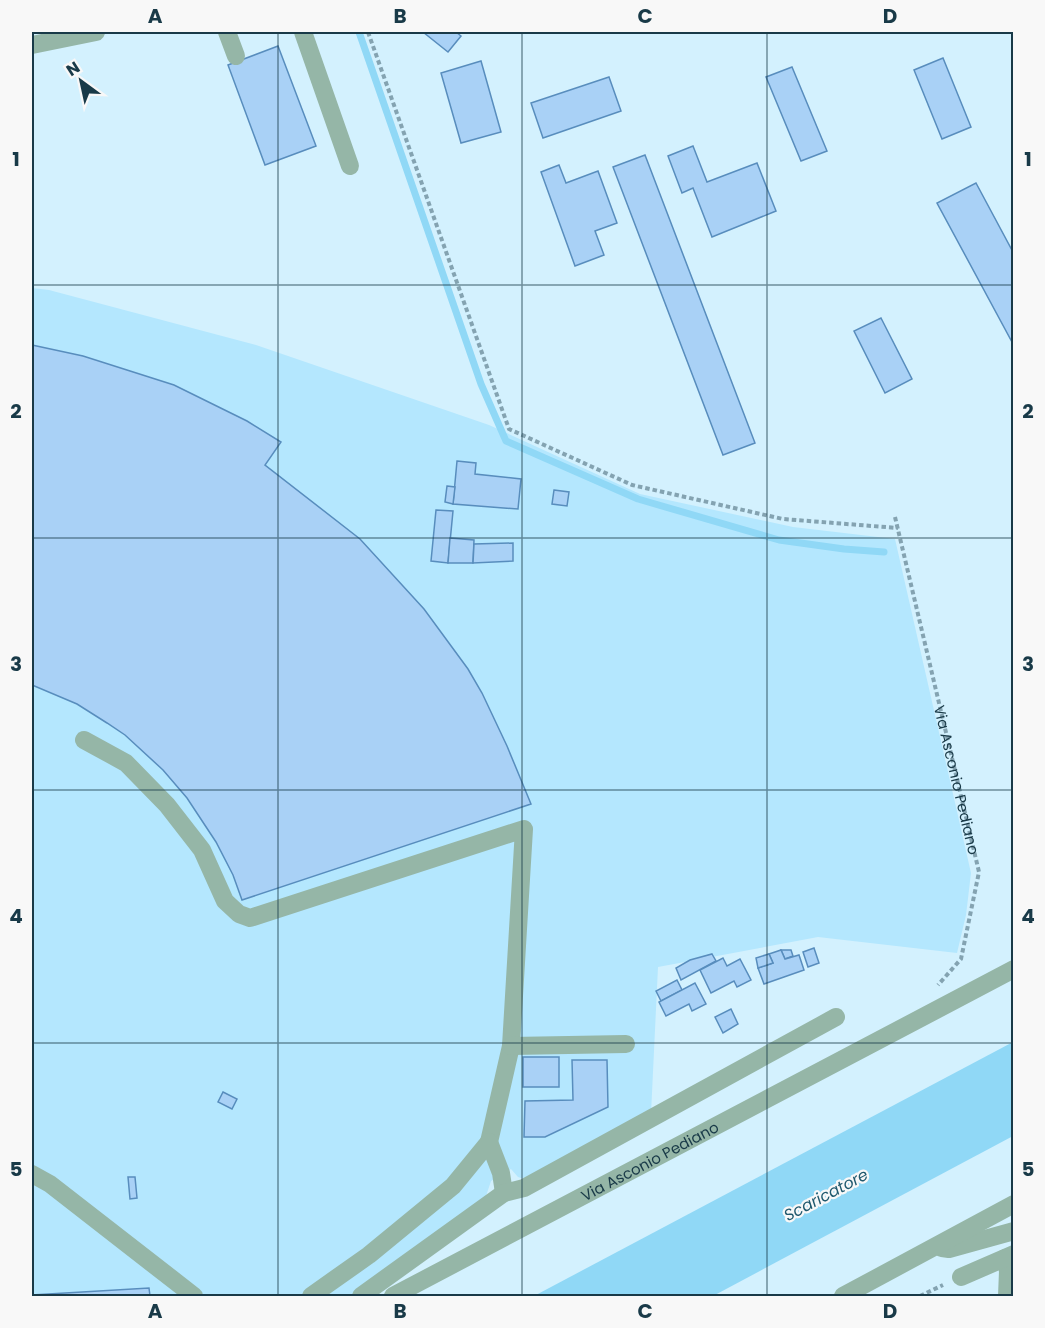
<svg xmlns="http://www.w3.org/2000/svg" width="1045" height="1328" font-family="Poppins,sans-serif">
  <rect width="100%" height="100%" fill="#d3f1fe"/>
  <!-- built -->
  <path fill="#b4e7fe" d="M32 288 49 290 256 345 489 425 640 494 793 527 895 539 971 873 966 915 957 953 818 937 658 967 651 1114 530 1181 518 1177 511 1169 491 1181 484 1202 356 1296H32Z"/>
  <!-- water -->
  <path fill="#90d8f6" d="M1013 1042V1136L713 1296H534Z"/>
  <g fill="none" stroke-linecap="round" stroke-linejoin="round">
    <!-- stream -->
    <path stroke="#90d8f6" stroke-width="7" d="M359 32 481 384 506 441 638 499 779 540 844 549 884 552"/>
  </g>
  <!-- building -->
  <g fill="#a9d1f6" stroke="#588dbd" stroke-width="1.5">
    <path d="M423 32H456L461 36 448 52Z"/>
    <path d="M278 46 316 146 265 165 228 65Z"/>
    <path d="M943 58 971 127 942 139 914 70Z"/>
    <path d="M481 61 501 132 461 143 441 73Z"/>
    <path d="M792 67 827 151 801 161 766 77Z"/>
    <path d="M609 77 621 111 543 138 531 103Z"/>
    <path d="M693 146 707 182 757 163 776 211 712 237 693 188 682 193 668 156Z"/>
    <path d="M645 155 755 443 723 455 613 167Z"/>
    <path d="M559 165 566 183 598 171 617 223 595 231 604 255 575 266 541 172Z"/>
    <path d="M976 183 1014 254V341L1012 342 937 203Z"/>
    <path d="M881 318 912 379 885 393 854 331Z"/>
    <path d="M32 345 83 356 174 385 247 421 281 442 265 465 360 539 424 609 468 669 482 693 507 746 531 804 242 900 233 875 216 842 187 798 163 770 125 735 107 723 77 704 32 685Z"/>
    <path d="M457 461 476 463 475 474 521 479 518 509 453 504Z"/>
    <path d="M447 486 455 487 453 504 445 502Z"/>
    <path d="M554 490 569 492 567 506 552 504Z"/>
    <path d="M436 510 453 511 448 563 431 561Z"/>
    <path d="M450 538 474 540 473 563H448Z"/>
    <path d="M513 543V561L473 563 474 544Z"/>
    <path d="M814 948 819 963 808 967 803 952Z"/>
    <path d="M781 950H791L793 956 785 959Z"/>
    <path d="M781 950 785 959 799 955 804 970 764 984 758 968 773 963 769 954Z"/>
    <path d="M712 954 716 961 681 980 676 968 690 960Z"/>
    <path d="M769 954 773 963 758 968 756 958Z"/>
    <path d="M723 958 727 966 740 959 751 980 737 987 734 981 711 993 700 970Z"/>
    <path d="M677 980 682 990 661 1001 656 991Z"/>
    <path d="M695 983 706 1004 692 1011 689 1004 666 1016 659 1002Z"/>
    <path d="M731 1009 738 1024 723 1033 715 1017Z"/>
    <rect x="523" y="1057" width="36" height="30"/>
    <path d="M572 1060H607L608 1107 545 1137H524L525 1101 573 1100Z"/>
    <path d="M223 1092 237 1099 232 1109 218 1102Z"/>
    <path d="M128 1177H135L137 1198 130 1199Z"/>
    <path d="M149 1288 150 1296H32V1295Z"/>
  </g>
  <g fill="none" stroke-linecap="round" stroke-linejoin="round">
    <!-- path -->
    <g stroke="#84a3b1" stroke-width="4" stroke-dasharray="4.5 3" stroke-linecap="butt">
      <path d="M368 32 509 429 632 485 783 519 898 528"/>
      <path id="s1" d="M895 517 979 872 961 959 938 985"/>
      <path d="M920 1296 943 1285"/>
    </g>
    <!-- minor -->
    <g stroke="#95b6a7" stroke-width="18">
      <path d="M227 32 236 56"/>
      <path d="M303 32 350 166"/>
      <path d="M32 45 96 32"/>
      <path d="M84 740 126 763 167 805 202 850 225 901 239 914 250 918 524 829 511 1046 489 1142"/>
      <path d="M511 1046 626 1044"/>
      <path d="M32 1174 50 1184 194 1296"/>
      <path d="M942 1248 949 1249 1014 1231"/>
      <path d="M1005 1258 1008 1271 1007 1296"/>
      <path d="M961 1277 1014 1254"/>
      <path d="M311 1296 369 1255 453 1186 489 1142 501 1173 504 1193"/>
      <path d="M361 1296 504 1193 524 1188 836 1017"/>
      <path id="s2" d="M393 1296 1014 969"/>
      <path d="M843 1296 1014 1204"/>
    </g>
  </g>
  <!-- grid -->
  <path fill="none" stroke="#193a48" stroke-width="1.5" stroke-opacity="0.55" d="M278 32V1296M522 32V1296M767 32V1296M32 285H1014M32 538H1014M32 790H1014M32 1043H1014"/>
  <g text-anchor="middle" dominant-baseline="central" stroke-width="4.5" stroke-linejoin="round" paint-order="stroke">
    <!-- street labels -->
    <g font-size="15" fill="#193a48" stroke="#f8f8f8">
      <text stroke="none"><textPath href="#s1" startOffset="270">Via Asconio Pediano</textPath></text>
      <text stroke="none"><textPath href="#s2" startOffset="290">Via Asconio Pediano</textPath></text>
    </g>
    <!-- water labels -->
    <g font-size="16" font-style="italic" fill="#20596e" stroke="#f8f8f8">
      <text transform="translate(826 1195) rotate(-28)">Scaricatore</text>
    </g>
  </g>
  <!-- border -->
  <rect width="1045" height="1328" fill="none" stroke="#f8f8f8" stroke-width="66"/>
  <!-- north arrow -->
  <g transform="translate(81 81) rotate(327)" stroke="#f8f8f8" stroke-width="4.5" paint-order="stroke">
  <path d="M0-4.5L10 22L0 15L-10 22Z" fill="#193a48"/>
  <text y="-9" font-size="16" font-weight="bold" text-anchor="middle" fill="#193a48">N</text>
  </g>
  <rect x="33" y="33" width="979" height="1262" fill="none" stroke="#193a48" stroke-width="2"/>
  <g font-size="20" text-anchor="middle" font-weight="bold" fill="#193a48">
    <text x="155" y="23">A</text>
    <text x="400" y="23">B</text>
    <text x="645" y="23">C</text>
    <text x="890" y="23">D</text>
    <text x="16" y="166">1</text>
    <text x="1028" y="166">1</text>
    <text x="16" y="418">2</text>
    <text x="1028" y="418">2</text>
    <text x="16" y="671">3</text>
    <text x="1028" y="671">3</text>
    <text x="16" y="923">4</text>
    <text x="1028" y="923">4</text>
    <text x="16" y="1176">5</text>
    <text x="1028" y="1176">5</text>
    <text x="155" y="1318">A</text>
    <text x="400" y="1318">B</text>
    <text x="645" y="1318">C</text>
    <text x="890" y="1318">D</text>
  </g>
</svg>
